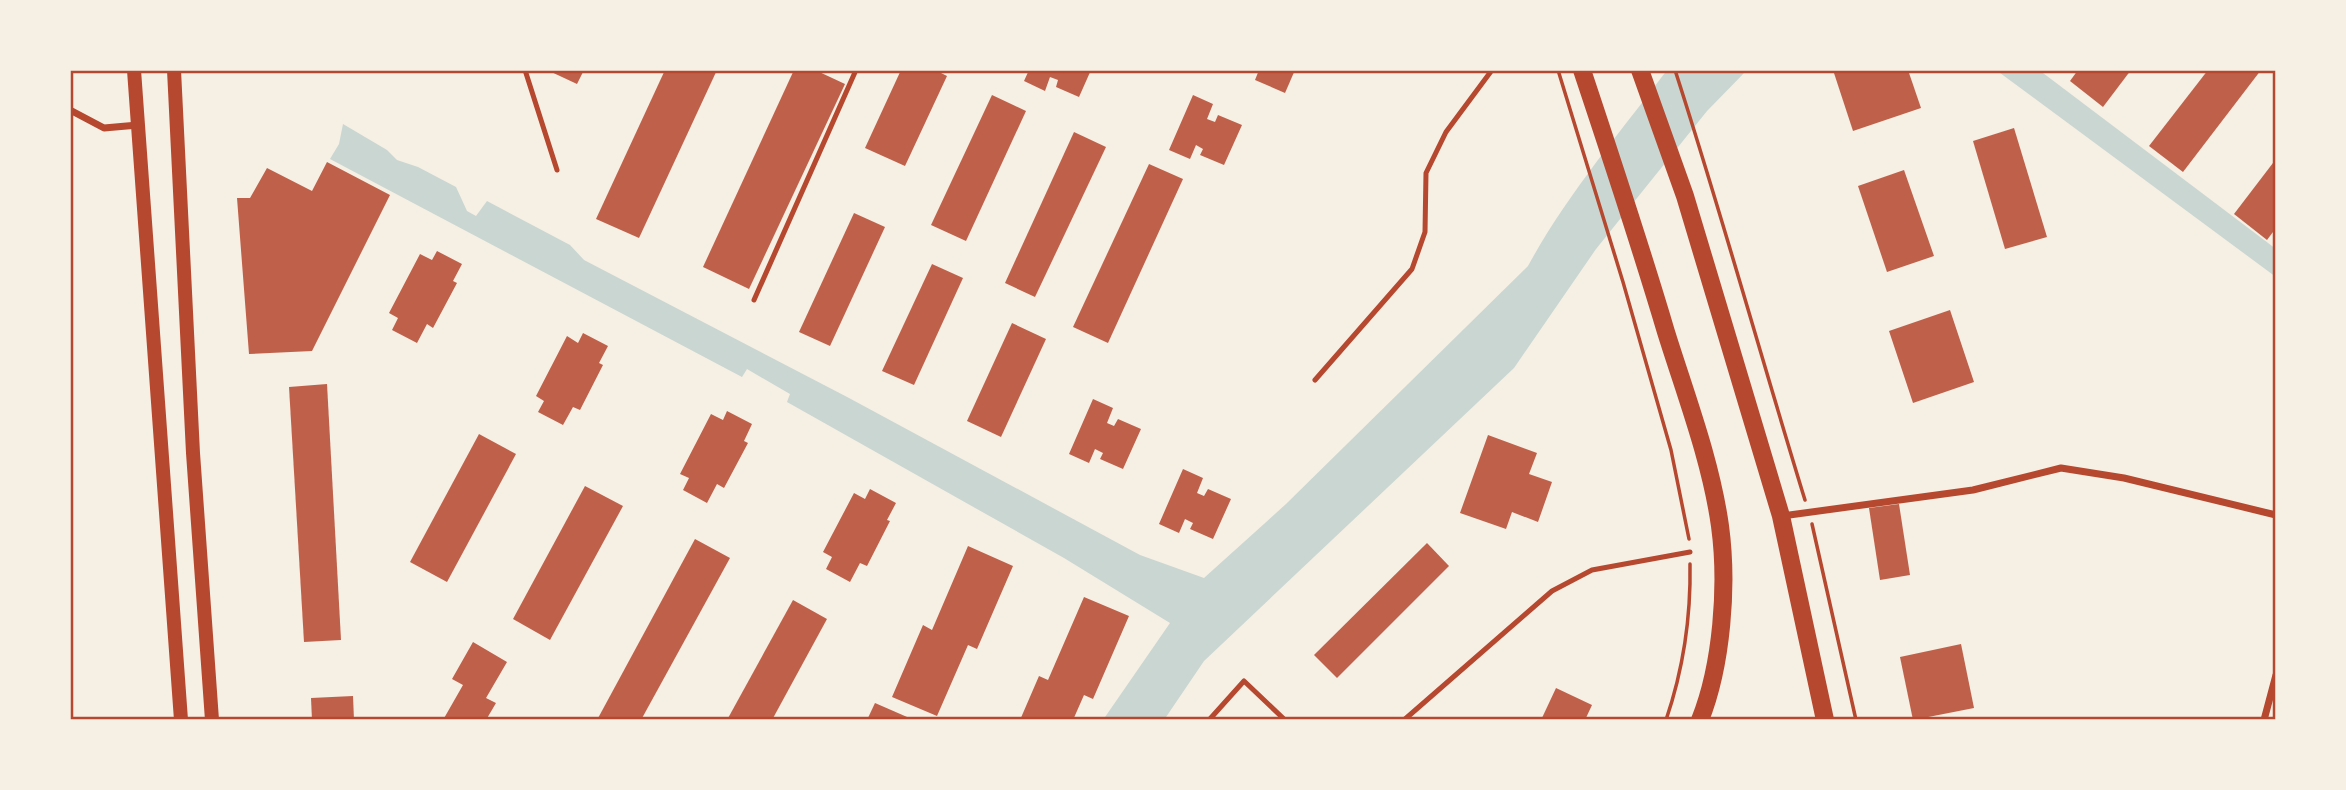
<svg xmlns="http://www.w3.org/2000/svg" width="2346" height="790" font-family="'PT Sans Narrow',sans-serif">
  <rect width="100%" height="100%" fill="#f6efe4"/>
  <!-- water -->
  <g fill="#c9d6d2">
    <path d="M1667 70H1747L1707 111 1596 249 1514 368 1204 661 1164 720H1103L1170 623 1064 558 787 402 790 394 747 369 742 377 330 159 339 144 343 124 387 150 397 160 418 167 456 187 467 211 476 216 487 201 570 245 584 260 849 398 1140 555 1204 578 1286 504 1528 266C1566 196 1619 134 1667 70Z"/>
    <path d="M1996 70H2039L2276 249V277Z"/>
  </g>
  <!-- building -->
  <g fill="#bf614a">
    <path d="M547 70H584L577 84Z"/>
    <path d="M665 70H717L639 238 596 219Z"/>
    <path d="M794 70H815L845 84 749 289 703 267Z"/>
    <path d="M901 70H935L947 76 905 166 865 148Z"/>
    <path d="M1029 70H1091L1079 97 1056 87 1058 80 1050 77 1045 91 1024 81Z"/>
    <path d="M1259 70H1295L1285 93 1255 80Z"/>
    <path d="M1833 70H1908L1921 108 1853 131Z"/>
    <path d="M2078 70H2131L2103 107 2070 81Z"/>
    <path d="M2208 70H2261L2183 172 2149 146Z"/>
    <path d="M992 95 1026 111 966 241 931 225Z"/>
    <path d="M1193 95 1213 104 1207 119 1215 122 1218 115 1242 125 1224 165 1200 155 1203 149 1196 145 1190 159 1169 150Z"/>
    <path d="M2014 128 2047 237 2005 249 1973 141Z"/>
    <path d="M1074 132 1106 147 1035 297 1005 283Z"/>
    <path d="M2276 159V228L2267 240 2234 214Z"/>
    <path d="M327 162 390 195 312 351 249 354 237 198H250L267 168 312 191Z"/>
    <path d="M1149 164 1183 179 1108 343 1073 327Z"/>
    <path d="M1904 170 1934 256 1887 272 1858 186Z"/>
    <path d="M854 213 885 227 830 346 799 332Z"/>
    <path d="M437 251 462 264 453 281 457 283 433 328 427 324 417 343 392 330 398 318 389 313 420 254 432 260Z"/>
    <path d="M932 264 963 278 914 385 882 371Z"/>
    <path d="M1950 310 1974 382 1913 403 1889 331Z"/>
    <path d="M1012 323 1046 339 1001 437 967 421Z"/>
    <path d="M583 333 608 346 599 363 603 365 580 410 573 407 563 425 538 412 544 401 536 396 567 336 578 343Z"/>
    <path d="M327 384 341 640 304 642 289 387Z"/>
    <path d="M1093 399 1113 408 1107 423 1114 426 1118 419 1141 429 1123 469 1100 459 1103 453 1095 449 1089 463 1069 454Z"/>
    <path d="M727 411 752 424 744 441 748 443 724 488 717 484 707 503 683 490 689 478 680 474 711 414 723 420Z"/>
    <path d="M479 434 516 454 447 582 410 562Z"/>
    <path d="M1488 435 1537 453 1529 474 1552 482 1538 522 1512 512 1506 529 1460 513Z"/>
    <path d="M1183 469 1203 478 1197 493 1204 496 1208 489 1231 499 1213 539 1190 529 1193 523 1185 519 1179 533 1159 524Z"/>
    <path d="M585 486 623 506 550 640 513 619Z"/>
    <path d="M870 489 896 503 887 520 890 521 867 566 860 563 850 582 826 569 832 557 823 552 854 493 865 499Z"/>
    <path d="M1899 504 1910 575 1880 580 1869 508Z"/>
    <path d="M695 539 730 558 641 720H597Z"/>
    <path d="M1427 543 1449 566 1337 678 1314 655Z"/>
    <path d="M968 546 1013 566 977 649 968 645 937 716 892 697 923 625 932 630Z"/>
    <path d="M1084 597 1129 616 1093 699 1084 695 1073 720H1020L1039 676 1048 680Z"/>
    <path d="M793 600 827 619 772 720H727Z"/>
    <path d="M473 642 507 662 486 698 496 703 486 720H443L463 685 452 679Z"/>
    <path d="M1961 644 1974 708 1913 720 1900 657Z"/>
    <path d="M1556 688 1592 705 1585 720H1541Z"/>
    <path d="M353 696 354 720H312L311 698Z"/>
    <path d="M875 703 914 720H867Z"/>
  </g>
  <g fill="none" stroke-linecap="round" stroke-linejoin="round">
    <!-- path -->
    <g stroke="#b5482f" stroke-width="3.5">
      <path d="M1558 70 1623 282 1671 450 1689 539"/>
      <path d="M1675 70C1721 212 1761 357 1805 500"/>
      <path d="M1812 524 1856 720"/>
      <path d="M1666 720C1683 670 1691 617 1690 564"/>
    </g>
    <!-- service -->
    <g stroke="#b5482f" stroke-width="5">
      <path d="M525 70 557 170"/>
      <path d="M754 300 856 70"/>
      <path d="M1315 380 1412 269 1425 232 1426 173 1446 132 1492 70"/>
      <path d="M1209 720 1244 681 1285 720"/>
      <path d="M1404 720 1552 591 1592 570 1690 552"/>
    </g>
    <!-- minor -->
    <g stroke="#b5482f" stroke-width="7">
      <path d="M70 110 104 128 138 125"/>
      <path d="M1782 516 1973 490 2061 468 2124 478 2276 515"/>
      <path d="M2264 720 2276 675"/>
    </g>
    <!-- secondary -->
    <g stroke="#b5482f" stroke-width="14">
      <path d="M134 70 181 720"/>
      <path d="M174 70 193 453 212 720"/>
    </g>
    <!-- primary -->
    <g stroke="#b5482f" stroke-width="18">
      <path d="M1582 70C1611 157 1640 244 1666 332 1686 396 1711 461 1720 526 1728 585 1722 665 1700 720"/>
      <path d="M1640 70 1685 196 1781 516 1825 720"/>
    </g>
  </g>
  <!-- border -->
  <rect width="2346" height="790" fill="none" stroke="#f6efe4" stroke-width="144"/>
  <rect x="72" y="72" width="2202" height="646" fill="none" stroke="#b5482f" stroke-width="2.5"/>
</svg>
